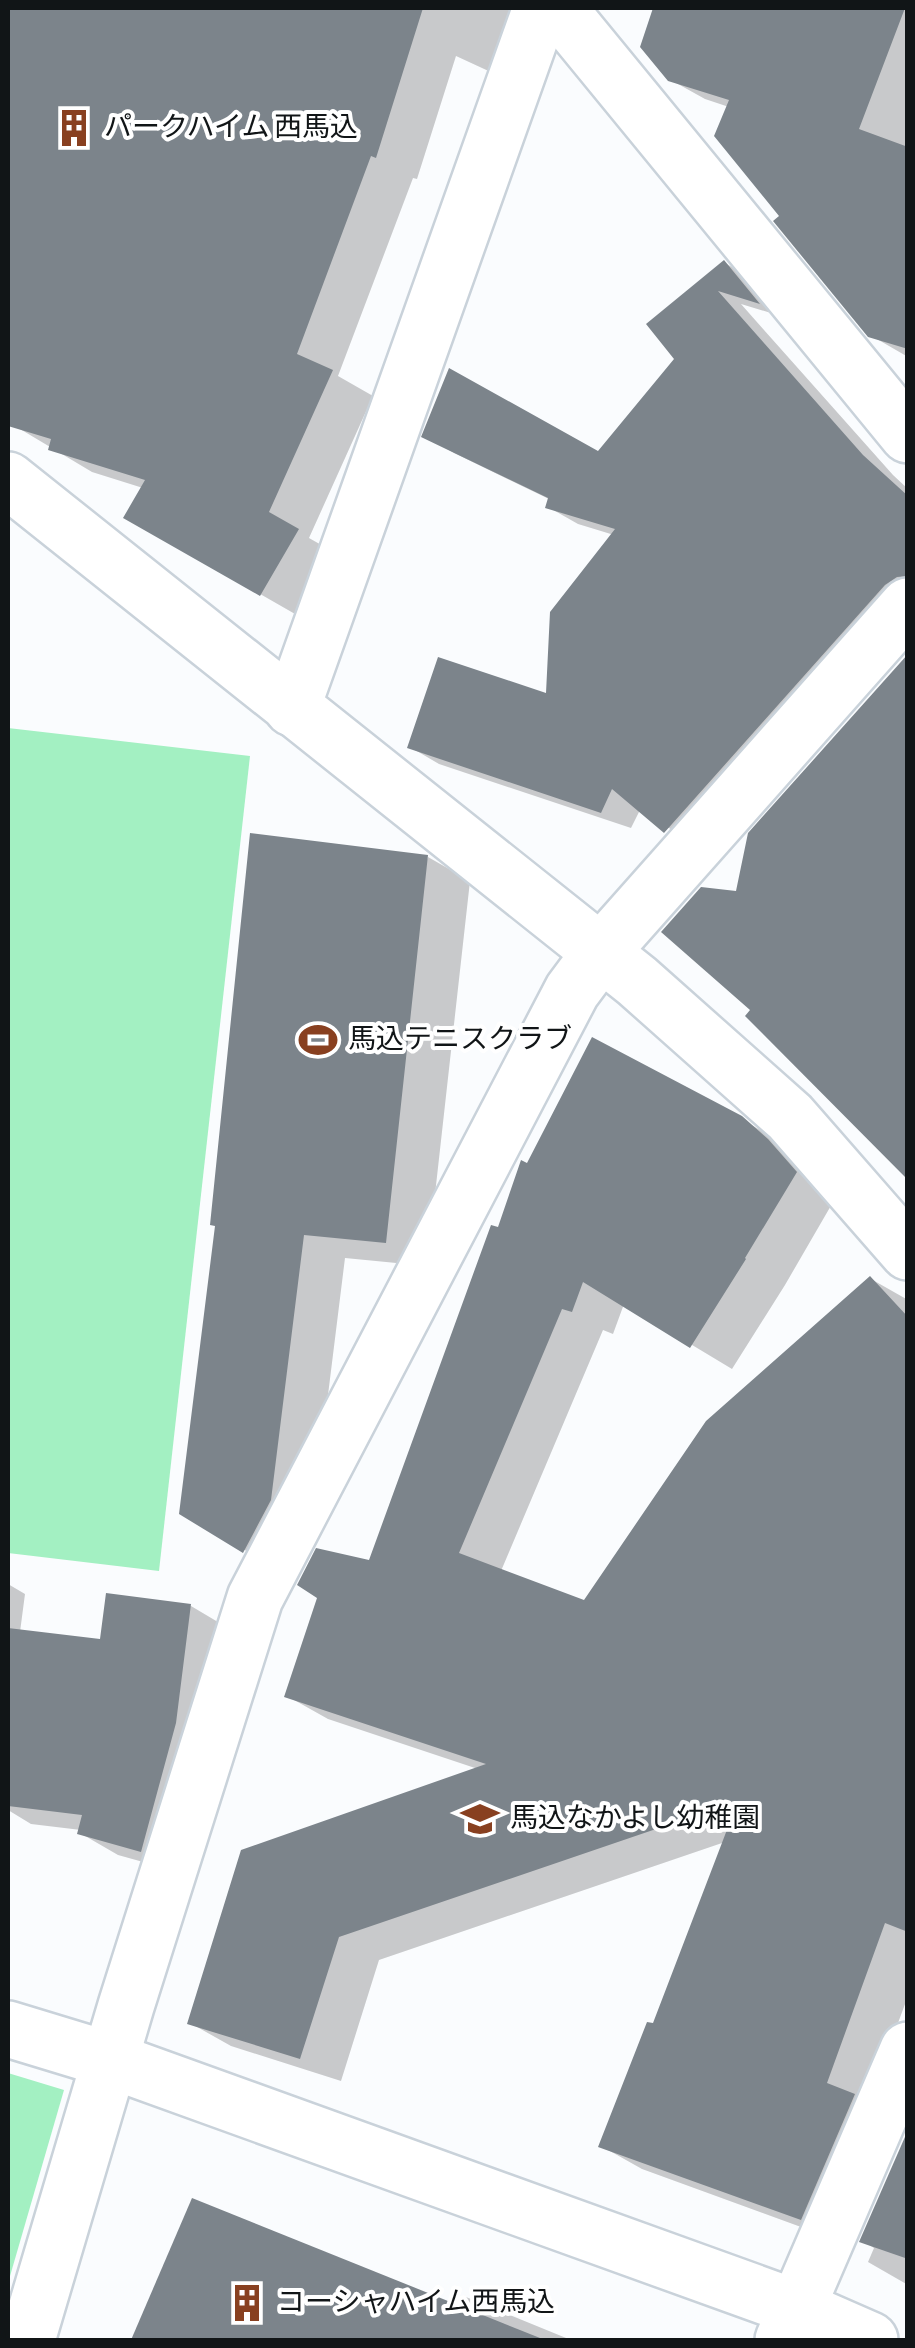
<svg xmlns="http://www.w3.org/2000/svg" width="915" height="2348" font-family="'Alegreya Sans','Noto Sans JP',sans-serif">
  <rect width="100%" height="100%" fill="#fafcfe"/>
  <!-- green -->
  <g fill="#a3f0c2">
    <path d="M8 728 250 756 159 1571 8 1553Z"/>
    <path d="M8 2073 64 2090 8 2283Z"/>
  </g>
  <!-- shadow -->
  <g fill="#0003">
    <path d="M10 8H161L151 59 182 8H518L508 80 456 56 417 179 413 178 338 376 373 396 309 538 339 555 302 618 126 517 143 488 92 472 15 426 17 420 8 415V19Z"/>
    <path d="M655 8H908V357L870 335 782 216 729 107 705 99 669 79 643 47Z"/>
    <path d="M725 263 754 280 784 317 741 304 893 475 908 489V585L677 833 640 810 631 828 439 764 410 747 548 696 614 535 578 524 548 507 551 500 454 453 425 436 599 454 677 359Z"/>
    <path d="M428 857 470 881 427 1266 345 1258 312 1524 286 1575 182 1512Z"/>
    <path d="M741 1119 783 1143 836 1197 785 1285 732 1369 624 1304 613 1334 603 1330 501 1571 585 1603 871 1279 908 1300V1996L868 2104 842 2242 642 2169 601 2146 654 2026 725 1842 379 1960 341 2081 231 2046 190 2023 478 1769 328 1719 287 1696 371 1563 499 1230 528 1166Z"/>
    <path d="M8 1584 25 1594 20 1632 103 1642 191 1606 228 1628 179 1872 118 1855 80 1833 81 1830 31 1824 8 1810Z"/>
    <path d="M908 2136V2285L868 2262 874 2248 863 2241Z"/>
    <path d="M194 2201 461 2309 466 2297 571 2340H134Z"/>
  </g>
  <!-- building -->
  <g fill="#7c848b">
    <path d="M8 8H423L376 158 371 156 297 354 333 370 269 512 299 529 260 596 123 518 145 480 48 450 51 439 8 426Z"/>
    <path d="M653 8H905L859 129 908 147V349L868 337 773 221 779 216 714 136 729 100 668 81 640 47Z"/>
    <path d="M724 260 760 304 718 291 863 455 908 496V576L897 577 885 585 664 833 612 789 601 813 407 748 438 657 546 693 550 612 615 529 545 508 548 498 421 437 449 368 598 451 674 359 646 324Z"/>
    <path d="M908 654V1180L745 1016 750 1010 661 932 701 887 736 891 748 833Z"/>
    <path d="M250 833 428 855 386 1243 304 1235 271 1500 243 1553 179 1514 215 1226 210 1225Z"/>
    <path d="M592 1037 742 1116 768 1139 797 1172 745 1258 746 1259 690 1348 583 1282 572 1312 562 1309 459 1553 584 1600 706 1421 870 1276 908 1317V1932L885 1923 827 2083 855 2094 801 2220 598 2147 647 2022 653 2023 738 1801 339 1937 300 2059 187 2024 241 1850 486 1764 284 1697 317 1598 297 1585 316 1548 369 1560 491 1225 498 1227 521 1160 527 1163Z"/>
    <path d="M106 1593 191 1604 176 1723 141 1852 77 1834 82 1815 8 1806V1628L100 1639Z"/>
    <path d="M908 2130V2259L859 2242Z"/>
    <path d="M192 2198 540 2338 539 2340H131Z"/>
  </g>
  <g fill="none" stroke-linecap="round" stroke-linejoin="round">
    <!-- minor casing -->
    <g stroke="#c9d2da" stroke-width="60">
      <g id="minor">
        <path d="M558 8 908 435"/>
        <path d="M8 480 637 981 790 1117 908 1252"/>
        <path d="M292 708 541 8"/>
        <path d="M8 2029 110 2060 797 2308 870 2340"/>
        <path d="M27 2340 126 2006 255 1598 572 991 601 952 908 606"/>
        <path d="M783 2340 908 2050"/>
      </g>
    </g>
    <!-- minor -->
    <use href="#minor" stroke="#fff" stroke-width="55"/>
  </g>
  <!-- icons -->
  <defs>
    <g id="building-bare" transform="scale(3)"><path d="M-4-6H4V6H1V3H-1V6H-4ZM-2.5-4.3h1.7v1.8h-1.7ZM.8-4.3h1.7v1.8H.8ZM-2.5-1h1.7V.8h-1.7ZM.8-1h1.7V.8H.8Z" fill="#884020" stroke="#fff" stroke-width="2.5" paint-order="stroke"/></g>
    <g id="stadium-bare" transform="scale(3)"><path d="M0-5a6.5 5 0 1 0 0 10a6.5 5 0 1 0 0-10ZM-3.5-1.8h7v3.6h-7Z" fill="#884020" stroke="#fff" stroke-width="2.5" paint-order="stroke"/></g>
    <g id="school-bare" transform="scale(3)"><path d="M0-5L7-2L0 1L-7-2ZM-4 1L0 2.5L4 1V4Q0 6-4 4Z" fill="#884020" stroke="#fff" stroke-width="2.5" paint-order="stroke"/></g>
  </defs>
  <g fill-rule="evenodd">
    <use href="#building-bare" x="74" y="128"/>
    <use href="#stadium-bare" x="318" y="1040"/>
    <use href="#school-bare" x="480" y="1819"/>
    <use href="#building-bare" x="247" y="2303"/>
  </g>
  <g text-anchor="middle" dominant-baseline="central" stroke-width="8" stroke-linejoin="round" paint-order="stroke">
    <!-- poi labels -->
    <g font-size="28" fill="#111517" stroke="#fff" text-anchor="start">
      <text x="104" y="128">パークハイム 西馬込</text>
      <text x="348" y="1040">馬込テニスクラブ</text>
      <text x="510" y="1819">馬込なかよし幼稚園</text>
      <text x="277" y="2303">コーシャハイム西馬込</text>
    </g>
  </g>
  <!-- border -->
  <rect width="915" height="2348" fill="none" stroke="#111517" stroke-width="20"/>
</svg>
